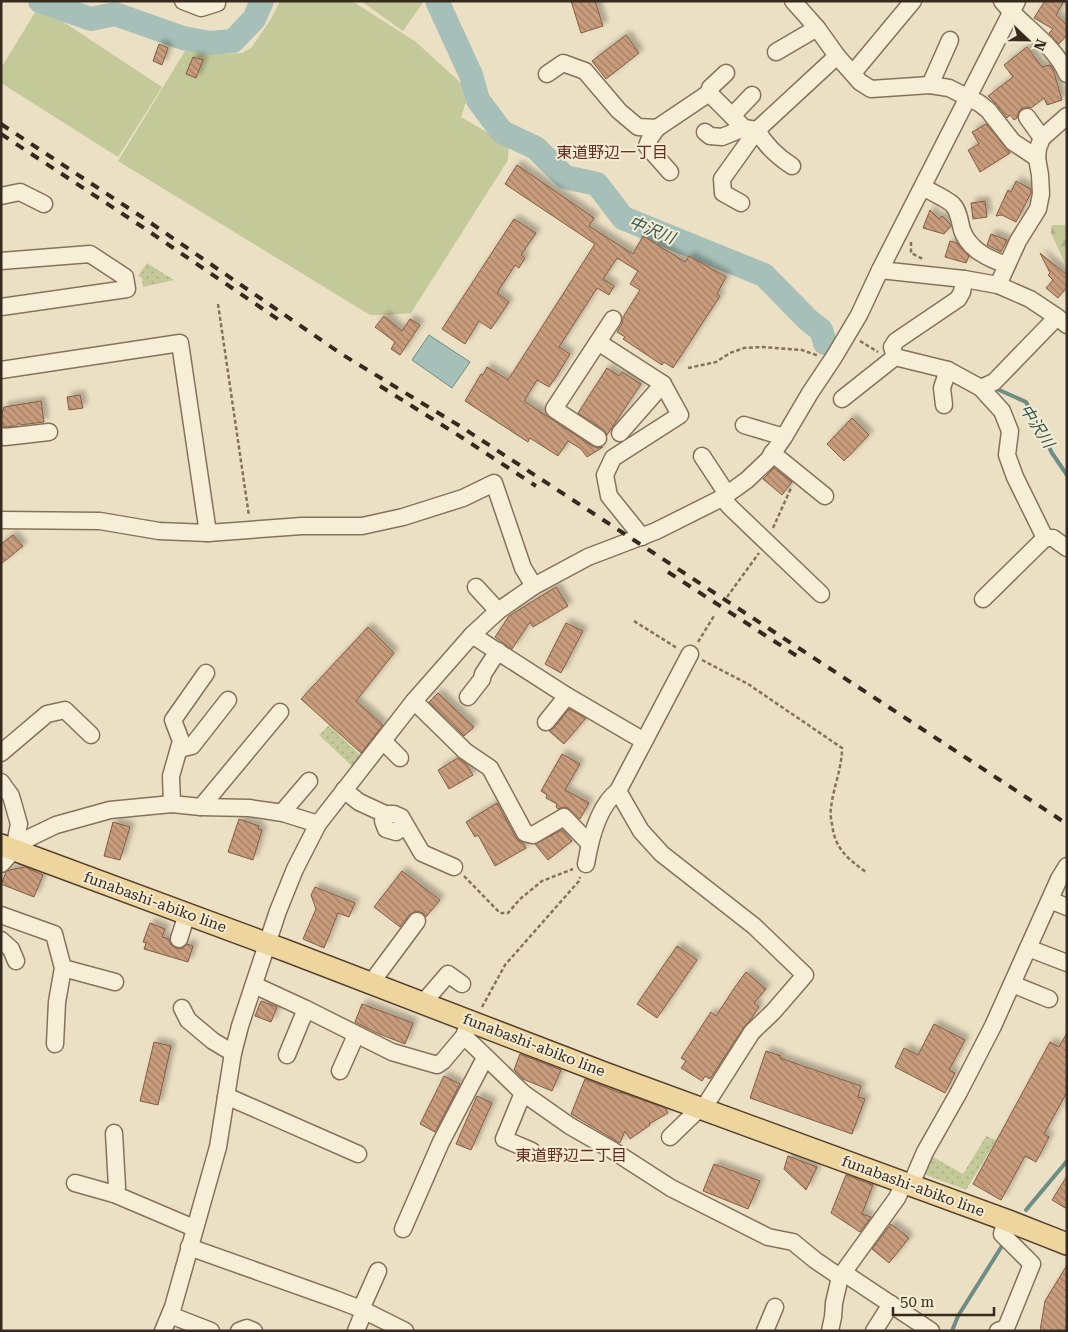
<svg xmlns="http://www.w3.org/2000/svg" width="1068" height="1332" font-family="'Roboto Serif','Noto Sans JP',serif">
  <defs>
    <pattern id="green-dots" width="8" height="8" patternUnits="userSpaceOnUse" patternTransform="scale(1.25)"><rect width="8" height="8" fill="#c3c998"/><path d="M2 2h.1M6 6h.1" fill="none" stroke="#a8ad83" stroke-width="1.8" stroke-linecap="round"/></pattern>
    <pattern id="forest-firs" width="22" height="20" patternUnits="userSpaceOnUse" patternTransform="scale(1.25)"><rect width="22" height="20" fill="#c3c998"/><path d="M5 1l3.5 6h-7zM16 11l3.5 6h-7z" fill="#a8ad83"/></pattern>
    <pattern id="building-back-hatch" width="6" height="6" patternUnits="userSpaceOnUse" patternTransform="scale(1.25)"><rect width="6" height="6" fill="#c89c7b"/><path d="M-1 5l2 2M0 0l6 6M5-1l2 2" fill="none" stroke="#a37f64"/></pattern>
    <filter id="shadow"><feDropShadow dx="4.5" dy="-4.5" stdDeviation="2.5" flood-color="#0004"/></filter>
  </defs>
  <rect width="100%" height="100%" fill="#ece0c4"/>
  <!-- green -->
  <g fill="url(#green-dots)">
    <path d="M147 263 174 280 143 287 142 278 138 276Z"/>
    <path d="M329 725 362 757 354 768 319 735Z"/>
    <path d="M986 1136 996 1140 966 1190 926 1175 925 1164 928 1154 963 1174Z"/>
  </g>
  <!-- forest -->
  <path fill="url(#forest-firs)" d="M1052 225H1067V266L1064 261 1051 233Z"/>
  <!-- pitch -->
  <g fill="#c3c998">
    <path d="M280 1H352L416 42 461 83 467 99 461 117 509 145 508 160 411 313 388 315H370L118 161 185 51 196 48 225 54 242 53 251 48 271 19Z"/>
    <path d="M361 1H424L403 31Z"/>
    <path d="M39 6 162 87 118 157 1 83V68Z"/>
  </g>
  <!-- water -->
  <path fill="#a6bfb8" stroke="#6d8d85" d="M429 335 470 362 452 388 412 360Z"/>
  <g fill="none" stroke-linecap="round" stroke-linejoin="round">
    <!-- stream -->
    <g stroke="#6d8d85" stroke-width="4">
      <path d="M997 389 1026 402 1052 453 1067 475"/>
      <path d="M1026 1210 1067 1161"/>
      <path d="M952 1331 958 1316 1002 1246"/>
    </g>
    <!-- river -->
    <g stroke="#a6bfb8" stroke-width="24">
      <path d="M40 1 91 19 115 14 183 38 210 43 233 41 254 19 262 1"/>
      <path d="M437 1 471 75 478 100 502 132 536 148 565 177 597 184 623 218 764 275 808 320 821 330 825 343"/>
    </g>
  </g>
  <!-- building -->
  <g fill="url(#building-back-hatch)" stroke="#845d42" filter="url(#shadow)">
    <path d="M571 1H595L603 26 581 33Z"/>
    <path d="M1045 1H1064L1056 15 1067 25V35L1059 44 1049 33 1053 29 1034 18Z"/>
    <path d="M626 35 639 53 606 79 592 61Z"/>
    <path d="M159 44 168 48 162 65 153 61Z"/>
    <path d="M1027 47 1042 67 1050 65 1053 69 1062 100 1047 105 1044 98 1031 108 1026 107 1021 109 1018 113 1017 118 1014 120 1010 115 1007 118 996 104 988 96 1013 77 1004 65Z"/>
    <path d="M193 57 203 60 196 78 186 74Z"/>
    <path d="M986 124 1010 153 980 172 968 150 979 144 972 132Z"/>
    <path d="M517 165 594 218 589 226 633 254 643 236 685 262 689 256 726 277 717 294 720 296 673 368 664 362 662 365 623 339 625 337 617 332 622 324 623 317 640 290 630 284 638 271 617 258 603 279 614 286 609 295 597 288 559 347 570 354 556 377 549 387 537 380 524 401 592 446 598 448 603 447 587 457 581 449 568 441 558 456 530 438 528 442 465 401 481 374 483 375 487 367 508 380 595 244 505 184Z"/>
    <path d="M1016 181 1031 189V193L1016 222 1002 215 996 216 1008 190 1011 192Z"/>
    <path d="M985 201 987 217 973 219 971 203Z"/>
    <path d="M930 210 939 219 942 216 950 224 951 226 944 234 923 228Z"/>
    <path d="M514 219 536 233 521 255 525 258 519 268 515 265 497 293 509 302 491 329 479 321 465 344 442 329Z"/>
    <path d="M991 234 1007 240 1001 252 987 245Z"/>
    <path d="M950 241 957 243 969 256 966 263 945 257Z"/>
    <path d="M1040 253 1067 275V287L1058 298 1046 288 1053 280 1048 275 1050 273Z"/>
    <path d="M384 316 402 331 410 319 420 325 400 355 391 349 395 342 375 327Z"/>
    <path d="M607 368 619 376 622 372 641 384 607 435 604 430 578 413Z"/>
    <path d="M80 395 83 408 69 410 67 397Z"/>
    <path d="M41 401 44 422 20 425V423L16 426 4 427 1 421V416L4 407Z"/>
    <path d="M852 418 869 435 844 461 827 444Z"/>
    <path d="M774 468 792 482 782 495 763 479Z"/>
    <path d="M13 535 23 546 1 564V544Z"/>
    <path d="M556 587 568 606 533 627 530 622 512 649 495 637 509 616Z"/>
    <path d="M566 623 583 631 561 673 545 664Z"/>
    <path d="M368 627 394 653 356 701 383 725 361 753 301 699Z"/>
    <path d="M438 693 474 727 464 736 429 702Z"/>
    <path d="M569 709 586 718 564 744 549 731 554 728Z"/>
    <path d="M562 754 580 764 565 790 589 803 580 819 568 808 563 807 558 809 556 807 557 804 546 798 547 795 541 791Z"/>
    <path d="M458 758 466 764 473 775 449 789 438 770Z"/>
    <path d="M497 803 516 838 519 841 523 843 526 848 495 866 478 835 475 837 466 822Z"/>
    <path d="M239 819 259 826 258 829 262 830 253 860 228 852Z"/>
    <path d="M113 822 130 827 120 860 104 856Z"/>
    <path d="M562 830 572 841 548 860 535 844Z"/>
    <path d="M25 867 43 875 34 897 1 884 6 872 9 870Z"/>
    <path d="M402 871 440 900 426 917 423 913 418 911 414 912 409 915 400 927 374 907Z"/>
    <path d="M315 887 355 903 349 917 338 913 324 948 303 939 316 909 311 895Z"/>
    <path d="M150 923 165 929 162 937 169 939 171 945 176 948 182 949 187 944 193 946 188 962 144 949 146 943 143 942Z"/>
    <path d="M677 946 697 960 657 1018 637 1004Z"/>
    <path d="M746 972 766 989 754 1003 759 1007 751 1019 744 1027 710 1079 705 1076 702 1081 681 1068 686 1061 681 1058 711 1012 716 1016 733 990Z"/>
    <path d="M261 1001 277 1007 271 1022 255 1016Z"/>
    <path d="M362 1004 413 1023 405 1044 377 1033 355 1022Z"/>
    <path d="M934 1024 965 1040 949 1070 955 1073 945 1093 895 1067 904 1048 918 1055Z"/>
    <path d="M1067 1033V1092L1044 1134 1049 1137 1036 1162 1025 1156 1001 1200 973 1184 1050 1042 1059 1047Z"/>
    <path d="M154 1042 171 1046 158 1105 140 1101Z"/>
    <path d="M766 1051 781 1056 780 1058 861 1086 858 1097 865 1099 852 1134 750 1098Z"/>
    <path d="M520 1054 561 1070 552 1091 523 1079 514 1070Z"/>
    <path d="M444 1076 460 1084 435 1132 420 1124Z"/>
    <path d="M585 1079 620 1093V1092L665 1108 668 1113 649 1124 650 1125 630 1139 625 1131 620 1143 618 1142 571 1114Z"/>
    <path d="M477 1096 492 1103 471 1150 456 1144Z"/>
    <path d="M788 1156 817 1167 806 1190 784 1169Z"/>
    <path d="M714 1164 760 1181 748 1209 703 1191Z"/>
    <path d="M846 1175 873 1185 862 1214 871 1217 860 1232 831 1213Z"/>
    <path d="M1067 1176V1209L1052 1200Z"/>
    <path d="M891 1224 909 1238 889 1263 872 1249Z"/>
    <path d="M1067 1265V1331H1040L1045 1301Z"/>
  </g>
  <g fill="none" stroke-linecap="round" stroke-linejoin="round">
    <!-- minor casing -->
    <g stroke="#86725b" stroke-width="19">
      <g id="minor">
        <path d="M183 1 201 8 217 3V1"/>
        <path d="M793 1 817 28 837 56 860 82 871 89 930 85 949 88 979 103 988 110 1013 142 1037 158"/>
        <path d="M1002 1C1022 26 1054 44 1067 74"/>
        <path d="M776 52 817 28"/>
        <path d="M853 73 913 1"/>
        <path d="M547 74 563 63 585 71 619 111 638 127 657 128 709 93 744 128 757 130 837 56"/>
        <path d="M930 85 950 40"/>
        <path d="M709 93 710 88 726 73"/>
        <path d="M732 116 752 95"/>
        <path d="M1027 117 1042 138"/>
        <path d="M657 128 650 138 647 146 670 172"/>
        <path d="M705 132 710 136 722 137 744 128"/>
        <path d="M923 187C929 191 949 200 953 205 959 211 960 223 962 230 969 250 989 259 1007 265"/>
        <path d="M1 196 20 192 44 204"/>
        <path d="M741 203 723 193 722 179 757 130C765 145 778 157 792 166"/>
        <path d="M1 261 90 254 125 277 127 289 1 307"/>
        <path d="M880 270 964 279 998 285 1030 299 1057 317 1067 325"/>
        <path d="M964 279 962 292 958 299 896 341 892 347 895 357 948 370 981 388 1002 411 1010 431 1007 455 1015 477 1045 538H1053L1067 548"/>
        <path d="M998 285 1018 241 1038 209 1041 194 1040 175 1037 158 1038 148 1042 138 1067 116"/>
        <path d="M598 342 663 384 680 415 613 458 605 475 609 496 642 537"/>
        <path d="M1 370 180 343 208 533"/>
        <path d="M981 388 994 382 1057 317"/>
        <path d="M842 399 895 357"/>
        <path d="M944 405 942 388 948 370"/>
        <path d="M744 425 784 437"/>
        <path d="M620 433 663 384"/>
        <path d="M1 436 5 437 49 432"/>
        <path d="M598 438 554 409 613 319"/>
        <path d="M772 453 825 496"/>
        <path d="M702 456 727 494"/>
        <path d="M722 498 731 508 821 594"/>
        <path d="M1 520 100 521 159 531 208 533 302 526H362L403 517 463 498 494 483 523 568 534 586"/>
        <path d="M476 587 498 611"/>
        <path d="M983 599 1045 538"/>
        <path d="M472 635 567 696 644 741"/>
        <path d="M468 697 482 679 483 674 498 651"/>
        <path d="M414 701 465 751 490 768 525 833 533 835 564 817 589 843"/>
        <path d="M546 722 567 696"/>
        <path d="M383 741 400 758"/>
        <path d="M179 749 192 746 228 700"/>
        <path d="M1 753 47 714 65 710 91 735"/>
        <path d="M1 782 11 796 19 824 14 850"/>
        <path d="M344 790 359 802 385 814H394L401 817 422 853 454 867"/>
        <path d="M618 791 641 831 662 854 754 926 805 975 773 1012 752 1032 703 1109"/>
        <path d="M172 804 171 776 181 741 173 720 206 673"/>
        <path d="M201 807 280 712"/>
        <path d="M283 813 285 809 309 781"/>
        <path d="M385 814 383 821 386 829 396 832 405 826"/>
        <path d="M1 864 14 850 31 837 56 825 110 810 172 804 201 807 249 808 283 813 318 824"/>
        <path d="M586 864C590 840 598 806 618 791L690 654"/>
        <path d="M1050 900 1067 907"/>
        <path d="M1 915 54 934 63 968 57 1002 55 1044"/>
        <path d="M179 939 187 914"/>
        <path d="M1 940 11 949 16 961"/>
        <path d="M1028 948 1067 963"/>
        <path d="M63 968 115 982"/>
        <path d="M371 983 417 921"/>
        <path d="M1012 984 1049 999"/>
        <path d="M254 985 306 1009 392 1052 437 1065 443 1061 464 1036 467 1027"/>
        <path d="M423 1003 448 974 462 984"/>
        <path d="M182 1008 188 1020 213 1041 233 1053"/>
        <path d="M464 1036 523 1093 570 1126 612 1150 671 1188 768 1237 793 1242 815 1260 840 1277"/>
        <path d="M287 1055 306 1009"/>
        <path d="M340 1071 356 1035"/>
        <path d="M523 1093 504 1139 532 1151"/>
        <path d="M226 1097 233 1099 358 1154"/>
        <path d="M114 1133 117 1187 114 1194"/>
        <path d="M670 1137 700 1108"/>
        <path d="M75 1183 114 1194 194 1228"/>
        <path d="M911 1186 915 1175 925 1152 959 1092 993 1026 1059 879 1067 866"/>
        <path d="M403 1229 441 1142 485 1058"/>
        <path d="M189 1247 335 1299 361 1309 405 1331"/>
        <path d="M844 1273 931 1331"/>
        <path d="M361 1309 378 1271"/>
        <path d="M170 1315 211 1331"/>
        <path d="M163 1331 173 1307 218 1147 233 1053 240 1026 278 911 295 869 318 824 414 701 472 635 498 611 534 586 588 557 656 531 722 498 747 480 768 460 784 437 810 393 834 357 859 315 880 270 1017 1"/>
        <path d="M239 1331 247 1328 254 1331"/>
        <path d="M356 1331 364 1311"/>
        <path d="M765 1331 775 1307"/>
        <path d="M830 1331 833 1317 834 1303 840 1277 897 1198 904 1183"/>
        <path d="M874 1331 891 1304"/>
        <path d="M998 1331 1006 1328 1032 1264 1002 1234 1006 1220"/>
      </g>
    </g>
    <!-- major casing -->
    <g stroke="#54412f" stroke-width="24">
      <path id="major" d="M1 845 287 951 607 1074 1006 1220 1067 1244"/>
    </g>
    <!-- path -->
    <g stroke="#86725b" stroke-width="2.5" stroke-dasharray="4 2.5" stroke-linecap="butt">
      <path d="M911 242V253L923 259"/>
      <path d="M218 304 249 516"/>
      <path d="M860 341 878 352"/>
      <path d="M688 368 716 362 730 353 744 348 762 347 802 350 819 356"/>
      <path d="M773 528 791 488"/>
      <path d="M727 597 759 553"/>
      <path d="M634 621 677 648"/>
      <path d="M698 642 714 616"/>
      <path d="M702 660 748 684 842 748C842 769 833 788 831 808 830 813 831 819 832 824 835 849 847 858 866 872"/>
      <path d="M464 876 500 913H508L520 899 542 881 573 869"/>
      <path d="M482 1007 505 965 579 881 580 877"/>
    </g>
    <!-- minor -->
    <use href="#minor" stroke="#f7eed7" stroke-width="16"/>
    <!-- major -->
    <use href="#major" stroke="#edd59d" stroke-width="21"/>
    <!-- rail -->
    <g stroke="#362a1f" stroke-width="4" stroke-dasharray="9 9" stroke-linecap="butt">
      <path d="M1 124 145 219 343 355 463 428 1067 824"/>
      <path d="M1 134 141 226 279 320"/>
      <path d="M380 386 458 435 536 486"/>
      <path d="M668 572 800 658"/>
    </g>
  </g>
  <g text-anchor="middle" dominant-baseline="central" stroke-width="4" stroke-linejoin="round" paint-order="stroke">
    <!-- street labels -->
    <g font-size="15" fill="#362a1f" stroke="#f4ebd3">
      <text transform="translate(155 902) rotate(20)">funabashi-abiko line</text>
      <text transform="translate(534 1045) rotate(21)">funabashi-abiko line</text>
      <text transform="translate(913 1186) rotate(20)">funabashi-abiko line</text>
    </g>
    <!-- neighbourhood labels -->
    <g font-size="16" fill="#612e20" stroke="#f4ebd3">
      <text x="612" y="152">東道野辺一丁目</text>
      <text x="571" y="1155">東道野辺二丁目</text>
    </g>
    <!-- water labels -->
    <g font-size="16" font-style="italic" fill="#2e5553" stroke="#f4ebd3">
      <text transform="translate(652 230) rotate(22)">中沢川</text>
      <text transform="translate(1037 426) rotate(57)">中沢川</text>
    </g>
  </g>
  <!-- border -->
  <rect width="1068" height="1332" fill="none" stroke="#362a1f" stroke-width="5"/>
  <!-- north arrow -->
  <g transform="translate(1028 40) rotate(112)" stroke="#f4ebd3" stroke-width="4" paint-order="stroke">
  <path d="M0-4L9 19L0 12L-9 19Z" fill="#362a1f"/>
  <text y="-8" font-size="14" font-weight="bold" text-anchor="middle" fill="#362a1f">N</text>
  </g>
  <!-- scale -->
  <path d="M893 1307v8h101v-8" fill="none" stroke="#362a1f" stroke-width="2.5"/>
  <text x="900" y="1307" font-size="15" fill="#362a1f" stroke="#f4ebd3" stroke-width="4" paint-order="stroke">50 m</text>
</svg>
